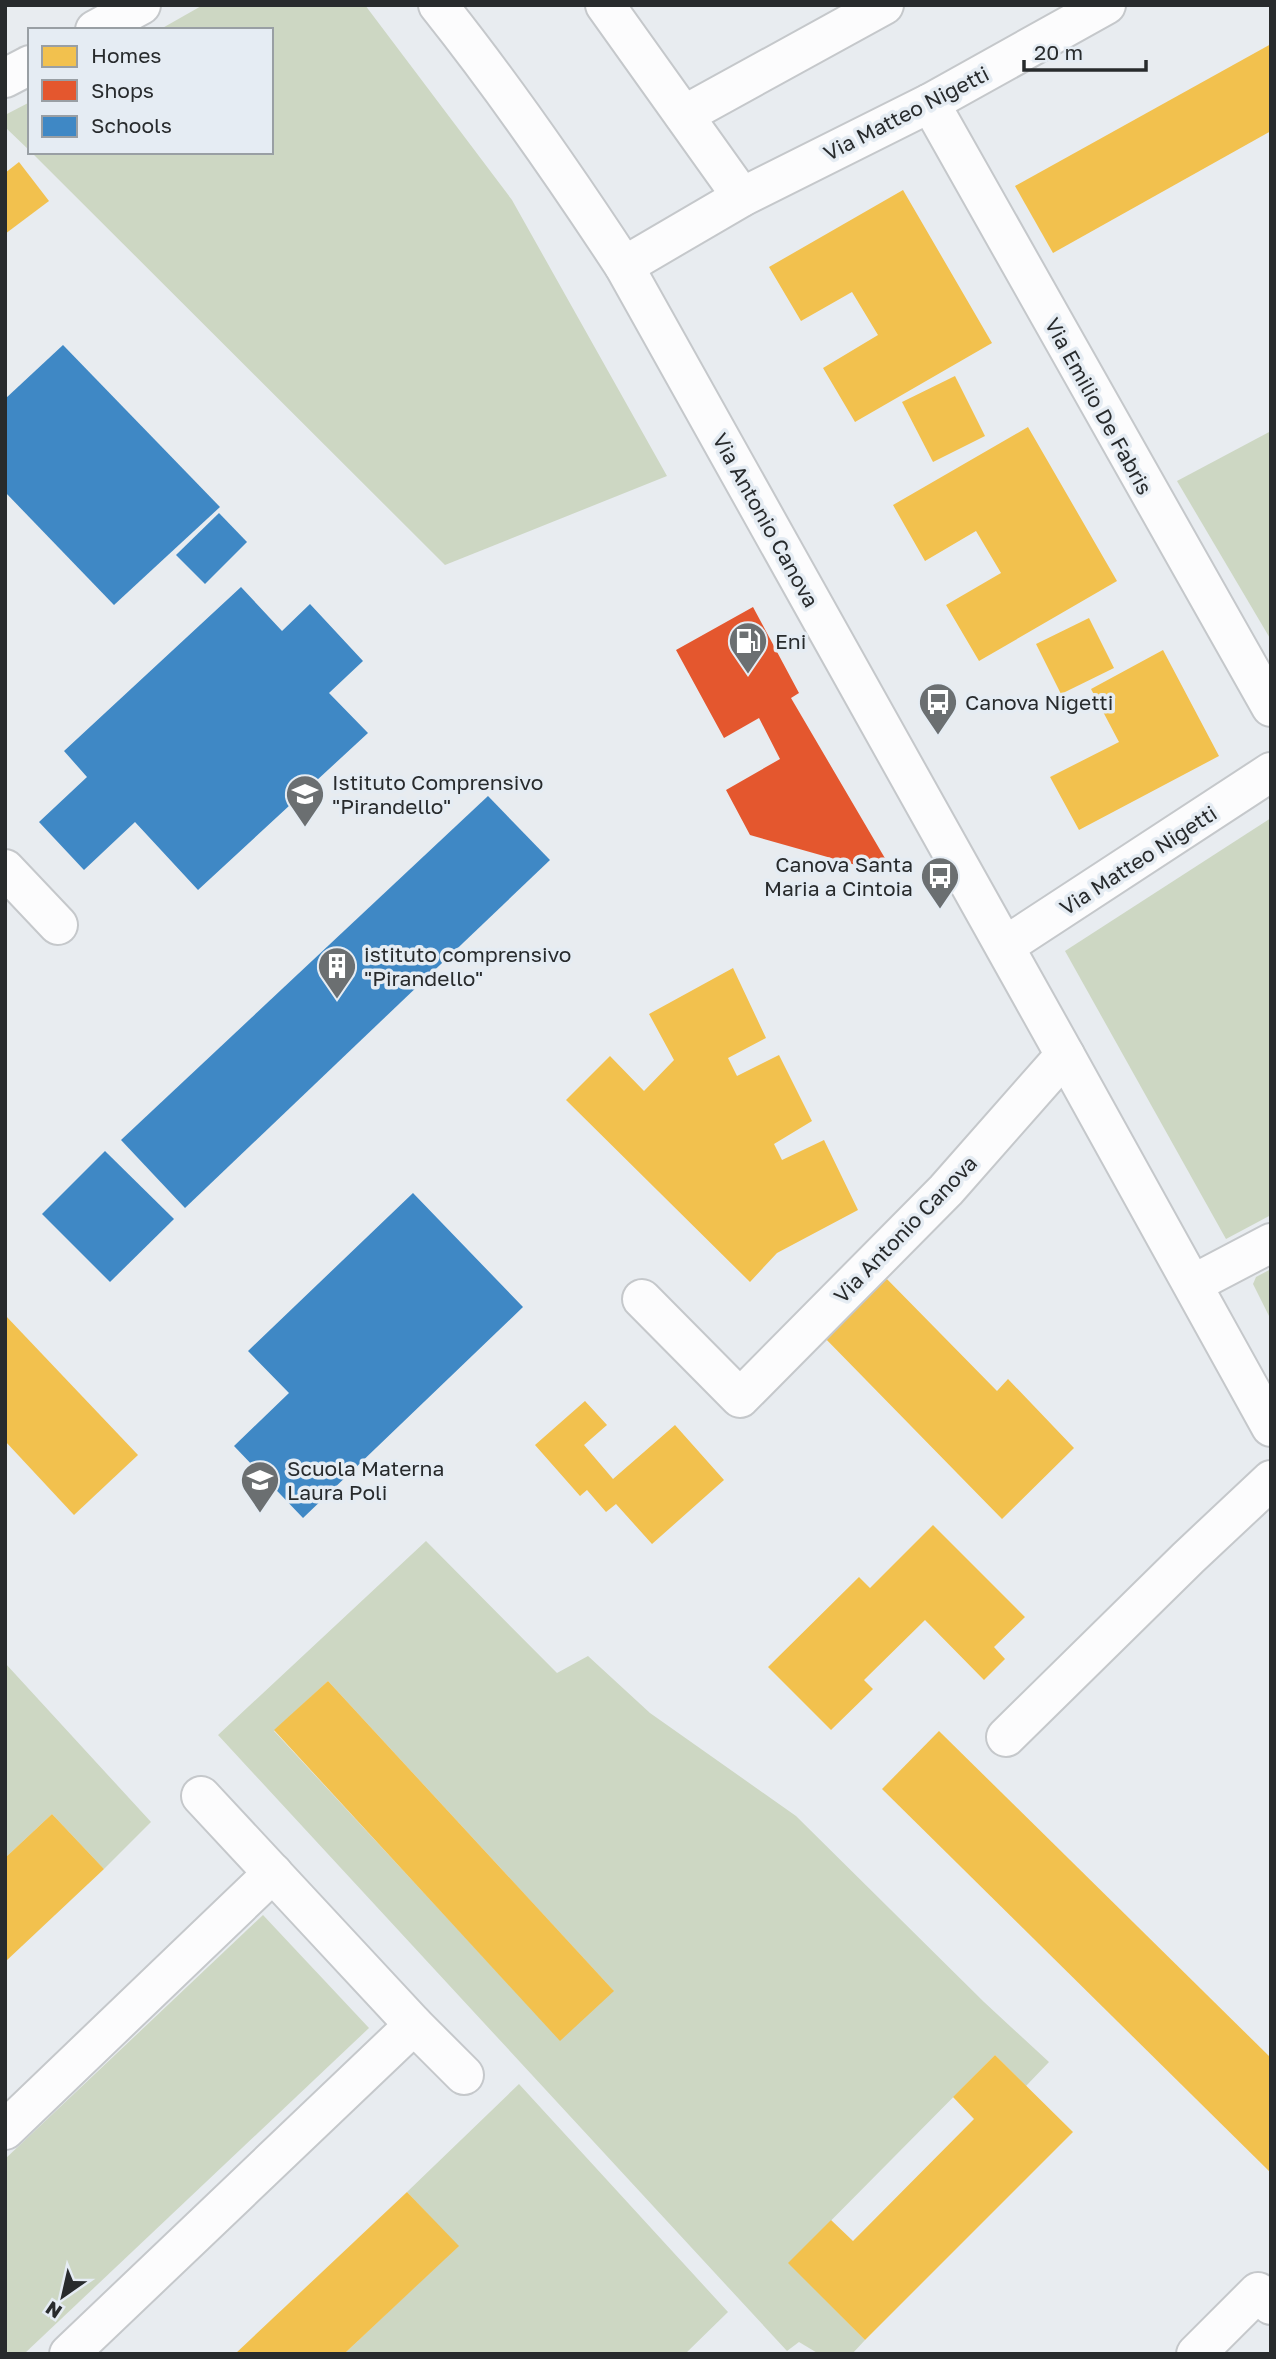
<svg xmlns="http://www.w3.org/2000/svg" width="1276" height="2359" font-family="'Golos Text',sans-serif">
  <rect width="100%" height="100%" fill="#e8ecf0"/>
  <!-- green -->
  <g fill="#cdd7c3" fill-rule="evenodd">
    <path d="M203 5H365L512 200 667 476 445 565 31 152H271V30H159Z"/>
    <path d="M30 102V151L5 127V115Z"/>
    <path d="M1271 431V640L1177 481Z"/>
    <path d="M1271 818V1215L1226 1239 1065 951Z"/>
    <path d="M1271 1269V1320L1253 1284 1256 1277Z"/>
    <path d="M426 1541 557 1673 588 1656 650 1713 796 1816 984 2002 1049 2062 1026 2086 995 2055 789 2263 865 2340 852 2354H819L799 2342 787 2351 218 1735ZM328 1681 613 1990 560 2040 274 1731Z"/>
    <path d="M5 1663 151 1822 104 1869 52 1814 5 1858Z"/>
    <path d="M263 1915 369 2028 24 2354H5V2159Z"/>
    <path d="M519 2084 728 2312 685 2354H344L458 2246 407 2192Z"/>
  </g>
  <!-- homes -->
  <g fill="#f2c14e">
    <path d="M1271 44V131L1053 253 1015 186Z"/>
    <path d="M19 162 49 201 5 234V173Z"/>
    <path d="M903 190 992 343 855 422 823 368 878 335 852 292 801 321 769 267Z"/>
    <path d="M955 376 985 436 933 462 902 402Z"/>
    <path d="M1028 427 1117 581 979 661 946 605 1001 573 976 531 925 561 893 505Z"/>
    <path d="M1089 618 1114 668 1061 694 1036 644Z"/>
    <path d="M1163 650 1219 756 1079 830 1050 777 1119 742 1091 689Z"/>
    <path d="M733 968 766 1038 728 1058 737 1076 779 1055 812 1121 774 1144 782 1160 824 1140 858 1210 777 1253 750 1282 566 1100 610 1056 644 1091 674 1060 649 1014Z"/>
    <path d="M881 1273 997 1391 1008 1379 1074 1448 1002 1519 820 1333Z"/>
    <path d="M5 1315 138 1455 74 1515 5 1441Z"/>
    <path d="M585 1401 607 1425 584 1445 613 1479 675 1425 724 1480 652 1544 616 1504 606 1512 587 1490 580 1496 535 1445Z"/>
    <path d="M933 1525 1025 1617 994 1647 1005 1659 984 1680 925 1620 864 1680 873 1689 831 1730 768 1667 859 1577 870 1588Z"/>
    <path d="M328 1681 614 1991 560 2041 274 1730Z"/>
    <path d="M939 1731 1271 2058V2173L882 1789Z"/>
    <path d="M52 1814 104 1869 5 1962V1858Z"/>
    <path d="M995 2055 1073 2132 865 2340 788 2263 831 2220 853 2241 974 2119 953 2097Z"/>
    <path d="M407 2192 459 2246 344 2354H235Z"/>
  </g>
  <!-- shops -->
  <path fill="#e4572e" d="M753 607 799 693 791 698 886 860 870 869 750 835 726 790 780 759 759 718 724 738 676 650Z"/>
  <!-- schools -->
  <g fill="#3f88c5">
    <path d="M63 345 220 507 114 605 5 492V399Z"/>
    <path d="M219 513 247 542 205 584 176 555Z"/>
    <path d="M241 587 282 631 310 604 363 661 329 693 368 733 198 890 135 822 84 870 39 822 87 777 64 751Z"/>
    <path d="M488 796 550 860 185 1208 121 1140Z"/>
    <path d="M105 1151 174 1219 110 1282 42 1214Z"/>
    <path d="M413 1193 523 1307 303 1518 234 1446 289 1393 248 1351Z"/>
  </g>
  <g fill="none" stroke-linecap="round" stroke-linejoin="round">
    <!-- minor casing -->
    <g stroke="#c5c8cb" stroke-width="42">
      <g id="minor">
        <path d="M438 5C505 89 565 176 624 266L1065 1055 1271 1427"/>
        <path d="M605 5 742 197"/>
        <path d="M95 30 141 5"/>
        <path d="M5 78 30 65"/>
        <path d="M930 103 1271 707"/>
        <path d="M684 115 884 5"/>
        <path d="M624 266 742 197 930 103 1106 5"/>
        <path d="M5 869 58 925"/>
        <path d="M1005 946 1271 772"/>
        <path d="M1193 1284 1271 1243"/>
        <path d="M642 1299 740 1398 946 1190 1065 1055"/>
        <path d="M1006 1737 1188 1558 1271 1480"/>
        <path d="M201 1796 414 2025 464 2075"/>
        <path d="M5 2130 273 1873"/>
        <path d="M69 2354 414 2025"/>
        <path d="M1196 2354 1258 2292 1271 2305"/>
      </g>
    </g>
    <!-- minor -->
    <use href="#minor" stroke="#fcfcfd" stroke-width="38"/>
  </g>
  <!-- icons -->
  <defs>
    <g id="fuel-pin" transform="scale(2.0125)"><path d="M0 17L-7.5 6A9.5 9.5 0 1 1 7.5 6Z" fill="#6b6f71" stroke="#e5ecf3"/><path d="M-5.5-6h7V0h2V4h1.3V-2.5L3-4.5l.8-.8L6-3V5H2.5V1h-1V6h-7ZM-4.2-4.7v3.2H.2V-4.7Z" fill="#fff"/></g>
    <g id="bus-pin" transform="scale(2.0125)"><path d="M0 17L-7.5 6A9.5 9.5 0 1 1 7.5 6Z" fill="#6b6f71" stroke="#e5ecf3"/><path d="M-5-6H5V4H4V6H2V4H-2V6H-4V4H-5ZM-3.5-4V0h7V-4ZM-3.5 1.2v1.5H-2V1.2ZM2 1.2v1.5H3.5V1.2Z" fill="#fff"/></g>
    <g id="school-pin" transform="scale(2.0125)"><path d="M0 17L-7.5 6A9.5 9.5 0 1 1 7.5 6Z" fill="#6b6f71" stroke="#e5ecf3"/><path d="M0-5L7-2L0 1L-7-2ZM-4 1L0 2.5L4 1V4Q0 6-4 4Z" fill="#fff"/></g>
    <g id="building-pin" transform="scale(2.0125)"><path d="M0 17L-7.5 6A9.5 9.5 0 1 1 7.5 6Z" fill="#6b6f71" stroke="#e5ecf3"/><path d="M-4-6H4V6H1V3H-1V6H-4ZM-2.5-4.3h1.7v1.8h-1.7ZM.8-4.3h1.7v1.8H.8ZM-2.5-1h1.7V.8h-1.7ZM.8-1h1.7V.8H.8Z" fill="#fff"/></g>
  </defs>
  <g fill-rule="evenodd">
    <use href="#fuel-pin" x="748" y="641"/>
    <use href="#bus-pin" x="938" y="702"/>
    <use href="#school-pin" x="305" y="794"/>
    <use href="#bus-pin" x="940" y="876"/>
    <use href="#building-pin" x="337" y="966"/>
    <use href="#school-pin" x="260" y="1480"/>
  </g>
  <g text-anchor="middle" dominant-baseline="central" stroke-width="7" stroke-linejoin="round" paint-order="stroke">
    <!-- street labels -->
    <g font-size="21" fill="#282b2d" stroke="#e5ecf3">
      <text transform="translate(906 113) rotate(-27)">Via Matteo Nigetti</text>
      <text transform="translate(1099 406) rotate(61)">Via Emilio De Fabris</text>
      <text transform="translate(766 520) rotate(61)">Via Antonio Canova</text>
      <text transform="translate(1138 860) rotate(-33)">Via Matteo Nigetti</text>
      <text transform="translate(905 1229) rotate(-46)">Via Antonio Canova</text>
    </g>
    <!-- poi labels -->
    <g font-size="21" fill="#282b2d" stroke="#e5ecf3" text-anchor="start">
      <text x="775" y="641">Eni</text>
      <text x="965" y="702">Canova Nigetti</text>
      <text x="332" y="782">Istituto Comprensivo<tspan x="332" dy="24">"Pirandello"</tspan></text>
      <text x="913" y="864" text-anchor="end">Canova Santa<tspan x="913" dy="24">Maria a Cintoia</tspan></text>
      <text x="364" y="954">istituto comprensivo<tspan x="364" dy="24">"Pirandello"</tspan></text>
      <text x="287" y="1468">Scuola Materna<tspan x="287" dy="24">Laura Poli</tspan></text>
    </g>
  </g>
  <!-- border -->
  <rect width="1276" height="2359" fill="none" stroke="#282b2d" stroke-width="14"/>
  <!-- legend -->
  <rect x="28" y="28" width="245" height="126" fill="#e5ecf3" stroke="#999fa4" stroke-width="2"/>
  <rect x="42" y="46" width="35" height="21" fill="#f2c14e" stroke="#999fa4" stroke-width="2"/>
  <text x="91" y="63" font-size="21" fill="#282b2d">Homes</text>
  <rect x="42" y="80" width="35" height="21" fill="#e4572e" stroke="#999fa4" stroke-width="2"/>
  <text x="91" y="98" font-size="21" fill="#282b2d">Shops</text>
  <rect x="42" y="116" width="35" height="21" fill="#3f88c5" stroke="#999fa4" stroke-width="2"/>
  <text x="91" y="133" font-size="21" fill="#282b2d">Schools</text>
  <!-- north arrow -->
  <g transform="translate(63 2296) rotate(214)" stroke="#e5ecf3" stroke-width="5" paint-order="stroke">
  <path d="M0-5L12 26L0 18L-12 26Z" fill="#282b2d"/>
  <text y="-10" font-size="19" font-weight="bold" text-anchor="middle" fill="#282b2d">N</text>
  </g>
  <!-- scale -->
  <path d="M1024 60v10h122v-10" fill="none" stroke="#282b2d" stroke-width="3.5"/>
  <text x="1034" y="60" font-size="21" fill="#282b2d" stroke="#e5ecf3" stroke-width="5" paint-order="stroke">20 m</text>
</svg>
